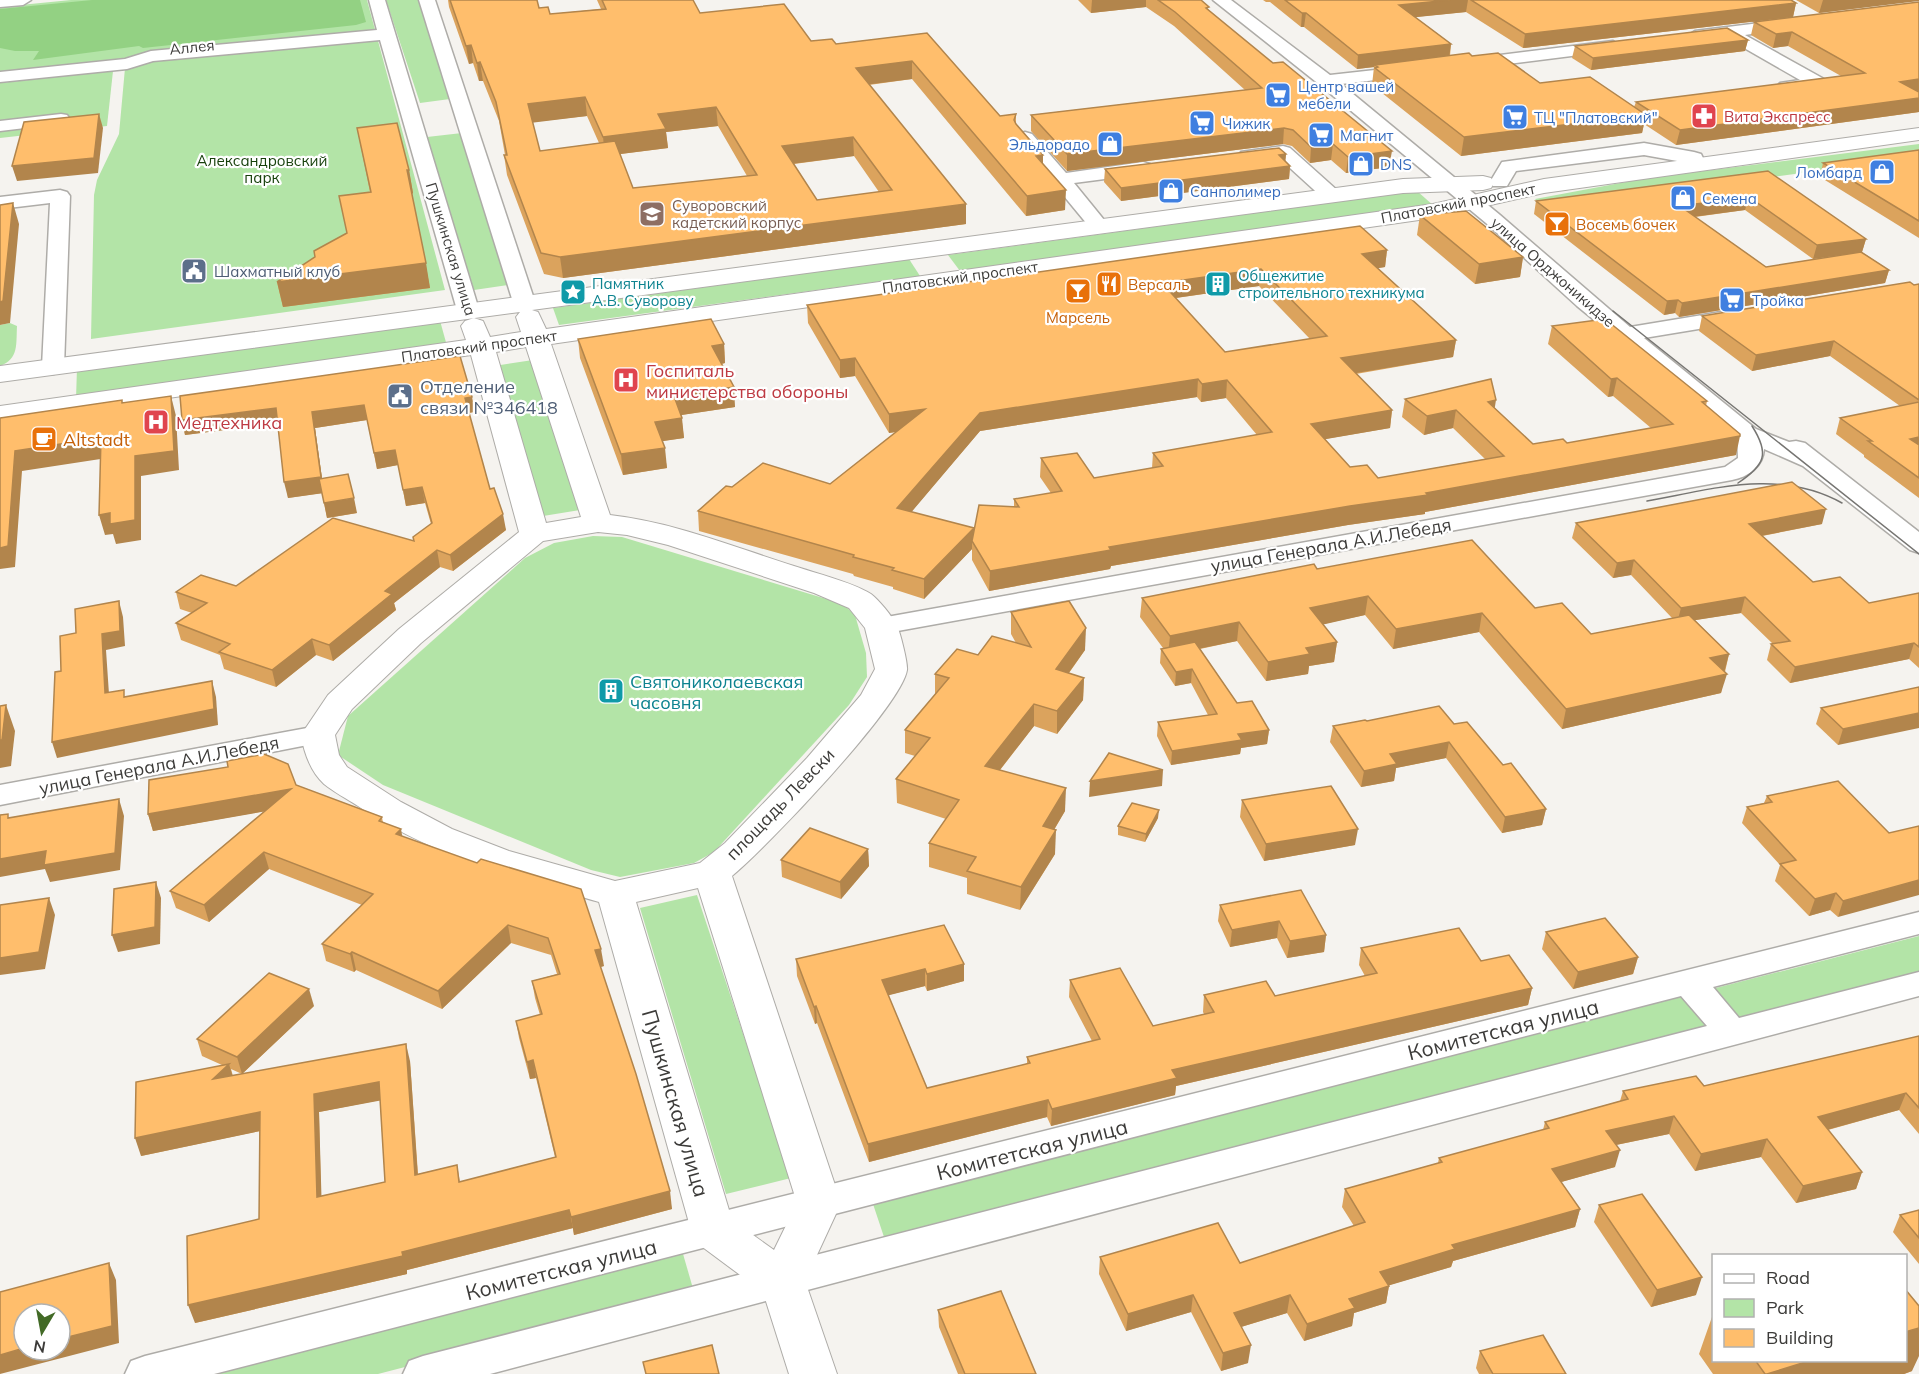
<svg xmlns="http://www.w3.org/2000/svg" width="1919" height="1374" font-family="Mulish,sans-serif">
  <rect width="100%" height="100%" fill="#f5f3ef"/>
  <!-- green -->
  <g fill="#b3e4a7">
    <path d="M71 0H367L445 290 91 339 94 195 97 180 119 134 125 68 0 80V7Z"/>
    <path d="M386 0H419L450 99 420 103Z"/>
    <path d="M113 71 107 126 0 138V83Z"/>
    <path d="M462 133 508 285 474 290 427 137Z"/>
    <path d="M1919 144V157L1544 208 1535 199 1647 178Z"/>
    <path d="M1417 191 1434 206 960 271 948 255Z"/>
    <path d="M909 259 920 276 559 325 553 308Z"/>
    <path d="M439 317 447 346 76 399 77 367Z"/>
    <path d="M10 323 17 326C16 344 19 359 0 366V325Z"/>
    <path d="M533 360 580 510 537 517 494 366Z"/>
    <path d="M593 536 622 537 843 604 855 615 866 653 867 677 849 705 714 852 694 863 620 877 591 870 383 785 338 755 348 716 525 558 554 543Z"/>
    <path d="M697 895 791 1178 726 1194 640 908Z"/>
    <path d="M1919 936V972L884 1237 873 1204Z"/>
    <path d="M681 1247 694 1292 378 1374H183Z"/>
  </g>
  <!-- forest -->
  <path fill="#93d183" d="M92 0H360L366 22 356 25 143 48 139 46 33 60 39 51H15L0 48V9Z"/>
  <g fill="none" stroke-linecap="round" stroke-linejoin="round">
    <!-- minor casing -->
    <g stroke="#aeaca8" stroke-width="3">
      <g id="minor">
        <path d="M0 0H31L23 5 0 7Z"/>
        <path d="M369 0H385L479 310 476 315 468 316 460 315 457 310 380 40 153 61 127 69 0 82V72L125 59 151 51 377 30Z"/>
        <path d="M419 0H435L535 302 532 307 524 308 516 307 513 302Z"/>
        <path d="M1213 0H1231L1330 75 1411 66 1417 67 1420 71 1417 75 1411 76 1341 84 1500 215 1630 327 1739 309 1747 311 1750 316 1747 321 1644 338 1756 429 1789 442 1796 441 1805 443 1919 532V553L1910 550 1803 466 1764 449C1763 467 1748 477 1732 480L881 634 871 632 867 626 871 620 881 618 1725 467 1738 458 1737 437 1577 306 1486 223 1320 85Z"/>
        <path d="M1792 19 1798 21 1800 24 1798 27 1745 35 1824 79 1827 83 1824 87 1786 92 1780 91 1777 87 1780 83 1800 80 1725 37 1695 41 1687 36 1695 31Z"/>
        <path d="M1613 41 1621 46 1619 50 1468 69 1462 68 1459 64 1462 60 1468 59Z"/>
        <path d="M61 114 67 115 70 119 67 123 0 131V121Z"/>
        <path d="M1025 132 1032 134 1066 173 1143 162 1150 164 1153 168 1150 172 1143 174 1074 183 1109 226 1106 230H1092L1016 138 1018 134Z"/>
        <path d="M1644 143 1694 152 1701 154 1703 158 1701 162 1694 164 1644 155 1516 171 1507 186H1493L1490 182 1502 162Z"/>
        <path d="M1283 146 1290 148 1338 191 1341 195 1338 199H1324L1279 158 1248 162 1241 160 1239 156 1241 152Z"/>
        <path d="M60 190 67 192 70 196 64 367 61 372 53 374 45 372 42 367 50 203 0 209V197Z"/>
        <path d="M318 726 328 729 333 735 328 741 0 805V785Z"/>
        <path d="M1919 912V934L1713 987 1739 1018 1919 972V996L490 1374H403L409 1361 423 1356 1707 1026 1681 996 214 1374H125L131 1361 145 1356Z"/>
      </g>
    </g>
    <!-- major casing -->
    <g stroke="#aeaca8" stroke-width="2">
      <path id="major" d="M1919 128V140L1544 193 1433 218 551 344 610 515C673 522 734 547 794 566 815 573 852 582 871 594 879 600 892 616 897 626 900 632 908 663 907 670 901 707 765 849 732 876L841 1203 805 1281 837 1374H789L763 1292 697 1243 691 1230 599 902C515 878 432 856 358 806 347 799 334 792 324 784 310 771 304 752 301 735L328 695 399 629 519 532 471 355 0 422V406L466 340 461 326 465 321 474 318 483 321 490 337 521 332 516 317 520 312 0 382V366L1403 179 1483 176 1491 178 1494 183 1491 188 1483 190 1403 193 532 310 538 312 546 329 1433 204 1544 179ZM526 347 581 517 546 523 496 352ZM598 532 627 535 668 545 814 593 849 608 865 628 875 669 861 695 807 758 725 843 700 863 615 881 509 851 452 829 401 802 347 767 339 755 335 735 352 709 421 643 543 541ZM698 888 797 1203 774 1250 732 1220 636 902Z"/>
    </g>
    <!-- minor -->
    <use href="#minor" fill="#fff" fill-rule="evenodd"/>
    <!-- major -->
    <use href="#major" fill="#fff" fill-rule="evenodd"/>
    <!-- tram -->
    <g stroke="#767572" stroke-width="1.5">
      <path d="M1613 311 1919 554"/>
      <path d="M1738 483C1765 465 1770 454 1752 426"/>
      <path d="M1647 501C1714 489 1779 468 1842 503"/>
    </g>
  </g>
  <!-- wall -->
  <g fill="#dba35d" fill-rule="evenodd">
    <path d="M448 0H537L539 8 550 14 601 9 597 0H693L700 13 811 41 836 44 927 33 1000 116 1016 114V124L1043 155V164L1065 210 1026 216 912 79 869 85 966 204V224L563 278 544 274 507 175 504 155H505L499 121 483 81H479L473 63 469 64 449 7ZM587 116 599 143 540 151 532 122ZM718 126 747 176 633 188 620 154 668 148 666 132ZM854 156 879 192 817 200 794 164Z"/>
    <path d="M1078 0H1201L1209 10 1389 167 1346 173 1331 160 1310 163 1292 146 1283 144 1067 171 1031 131V115L1245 90 1174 26 1146 7 1091 13Z"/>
    <path d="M1263 0H1791L1796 3 1793 17 1523 48 1466 12 1415 17 1451 44 1450 56H1472L1540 83 1634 107 1636 102 1841 76 1788 46 1773 48 1751 35 1754 22 1919 2V112L1676 145 1644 124 1642 133 1461 156 1372 85 1374 67 1357 69 1304 27H1301L1270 2H1266Z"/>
    <path d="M1796 0H1919L1819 13Z"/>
    <path d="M1748 40 1745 51 1591 70 1572 58 1575 46Z"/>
    <path d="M357 128 409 170 413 193 412 194 430 288 283 307 277 282 315 257 347 233 370 192Z"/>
    <path d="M1919 150V238L1820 177 1823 163Z"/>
    <path d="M1286 154 1285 161 1290 166 1289 179 1121 201 1104 182 1105 169Z"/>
    <path d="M1768 171 1866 239 1862 252 1889 270 1885 283 1679 317 1675 313 1664 315 1534 214 1536 201ZM1745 210 1813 259 1847 254 1766 267 1695 217Z"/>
    <path d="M1420 215 1523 257 1520 277 1475 284 1417 235Z"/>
    <path d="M1387 250 1385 267 1378 268 1456 340 1453 357 1356 374 1392 410 1390 428 1325 439 1350 467 1378 478 1485 459 1453 428 1424 435 1402 417 1405 399 1495 408 1533 444 1567 443 1651 428 1613 396 1608 397 1548 344 1552 326 1707 401 1706 406 1736 455 1425 512V514L1348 525 1111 566 1110 569 989 591 972 560V549L924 599 893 589V587L854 576 853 574 699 531 698 511 732 487 830 484 896 432 889 433 855 376 840 378 808 323 807 305ZM1259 286 1310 339 1225 352 1176 298ZM1197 397 1201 402 1226 398 1257 435 1153 453 1152 468 1094 478 1041 458 1040 477 1051 493 1014 499V507L974 528 911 512 980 431Z"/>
    <path d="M1919 284V498L1864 457V455L1836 434 1840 418 1900 406 1830 356 1752 371 1699 331 1702 316Z"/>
    <path d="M578 339 724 344 725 363 722 364 735 407 681 415 684 438 662 441 667 468 623 475 580 358Z"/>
    <path d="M472 397 474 412 469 413 490 489 506 530 453 571 440 567 394 603 396 610 333 661 316 655 276 687 224 669 220 655 181 640 176 623 192 613 180 609 176 592 236 586 414 541 431 524 425 503 406 506 398 465 377 469 367 420 315 428 322 478 357 513 327 518 322 493 288 498 278 423 185 435 182 420Z"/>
    <path d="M1576 523 1822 524 1762 536 1813 582 1869 603 1919 593V668L1909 659 1790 683 1767 660 1771 644H1773L1741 613 1695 620 1729 654 1725 672 1721 693 1562 729 1479 632 1393 649 1365 615 1323 624 1337 642 1334 662 1309 666 1308 674 1266 681 1237 641 1200 649 1237 703 1269 730 1267 744 1241 748 1240 754 1171 765 1157 736 1158 722 1208 715 1191 683 1175 686 1160 663 1161 649 1163 648 1140 617 1142 598 1317 569 1535 608 1591 634 1672 618 1631 575 1613 578 1572 538Z"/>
    <path d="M1011 612 1085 650 1069 673 1084 678 1083 700 1057 734 1034 726 1000 770 1065 811 1054 830 1055 854 1020 910 967 894V878L929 867V843L946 819 897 803 896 779 915 756 905 753V730L935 695V674L978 655 1016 643 1011 634Z"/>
    <path d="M1919 687 1838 745 1816 724 1821 708Z"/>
    <path d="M1367 721 1454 724 1546 809 1542 825 1502 833 1446 758 1396 768 1394 781 1361 787 1330 742 1333 726Z"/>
    <path d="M296 785 382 817 383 823 402 836 604 966 600 967 672 1209 574 1235 573 1228 407 1270V1274L195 1323 259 1219 260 1131 141 1156 222 1065 202 1056 197 1039 314 1006 242 1074 410 1061 418 1174 457 1165 460 1182 555 1157 536 1078 530 1079 519 1038 516 1021 540 1015 535 998 532 981 557 974 551 955 511 943 442 1009 356 970 354 972 326 961 322 944 362 905 269 869 209 922 176 908 170 891 265 811 153 831 148 814ZM231 1069 242 1074 233 1076ZM380 1100 385 1182 321 1196 319 1112Z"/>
    <path d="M1767 796 1889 833 1838 917 1830 910 1809 916 1775 881 1780 865 1742 823 1747 807 1764 803Z"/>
    <path d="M1242 800 1355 845 1264 861 1240 817Z"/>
    <path d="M1158 818 1145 842 1118 835V826Z"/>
    <path d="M868 849 869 866 841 899 782 877 781 860Z"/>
    <path d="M1220 905 1326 935 1324 952 1287 958 1277 938 1230 947 1218 921Z"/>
    <path d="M1546 932 1638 957 1633 974 1573 989 1542 949Z"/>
    <path d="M1361 948 1481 961 1532 988 1528 1005 1176 1086 1175 1095 1051 1126 1047 1117 869 1162 817 1023 815 1024 797 976 796 959 964 964V981L927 991 925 986 888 995 927 1088 1027 1064V1057L1092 1041 1069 997 1070 980 1153 1026 1204 1014 1203 1012 1204 995 1275 996 1365 976 1359 965Z"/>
    <path d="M1919 1036V1134L1899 1110 1828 1130 1862 1172 1856 1189 1796 1203 1761 1157 1695 1171 1669 1134 1616 1145 1615 1167 1561 1182 1580 1209 1575 1227 1453 1261 1451 1267 1389 1285 1386 1303 1354 1313 1352 1326 1304 1341 1287 1313 1241 1327 1248 1363 1221 1371 1191 1312 1126 1331 1099 1274 1100 1257 1240 1263 1354 1226 1342 1207 1345 1189 1438 1163 1439 1158 1543 1130 1545 1122 1620 1101 1623 1091 1704 1086Z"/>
    <path d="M1599 1205 1696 1295 1651 1307 1594 1222Z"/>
    <path d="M1919 1210V1264L1893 1232 1900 1215Z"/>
    <path d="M938 1310 1036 1374H958L939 1327Z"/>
    <path d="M1713 1314V1360H1905L1912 1371 1904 1374H1713L1699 1354Z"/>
    <path d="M1480 1351 1566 1374H1479L1476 1368Z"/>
  </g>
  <!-- shaded-wall -->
  <g fill="#b2854c">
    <path d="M1092 0H1146V7L1091 13Z"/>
    <path d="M1450 0H1468L1466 12 1398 19 1399 5Z"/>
    <path d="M1823 0H1919V1L1819 13Z"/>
    <path d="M1796 3 1793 17 1523 48 1525 34Z"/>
    <path d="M1302 13H1306L1304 27H1301Z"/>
    <path d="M1792 32 1788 46 1773 48 1776 34Z"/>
    <path d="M1748 40 1745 51 1591 70 1593 58Z"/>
    <path d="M1451 44 1449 58 1375 65 1374 67 1357 69 1358 55Z"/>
    <path d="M471 45 473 63 469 64 466 46Z"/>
    <path d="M912 61V79L856 86V68Z"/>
    <path d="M480 62 483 81H479L477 63Z"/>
    <path d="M1919 79V93L1900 82Z"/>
    <path d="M585 97 587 116 530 123 528 104Z"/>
    <path d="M1919 98V112L1676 145 1680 130Z"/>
    <path d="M716 107 718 126 666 132 668 148 605 156 603 137 658 114Z"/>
    <path d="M99 114 103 128 98 173 17 181 12 166Z"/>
    <path d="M1646 115 1642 133 1461 156 1464 137Z"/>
    <path d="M1284 128 1283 144 1067 171V154Z"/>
    <path d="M853 137 854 156 783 165 782 146Z"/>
    <path d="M1333 144 1331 160 1310 163 1311 147Z"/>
    <path d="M1392 151 1389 167 1346 173 1348 157Z"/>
    <path d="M1286 154 1285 166 1279 155Z"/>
    <path d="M1043 155V175L1036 156Z"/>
    <path d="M1290 166 1289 179 1121 201V188Z"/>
    <path d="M407 170H409L413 193 411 194Z"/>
    <path d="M1066 190 1065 210 1026 216 1027 196Z"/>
    <path d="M1749 197 1745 210 1677 219 1680 206Z"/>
    <path d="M13 203 19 224 10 323 0 325V302Z"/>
    <path d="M966 204V224L563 278 560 257Z"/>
    <path d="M1866 239 1862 252 1813 259 1817 245Z"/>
    <path d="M1387 250 1385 267 1360 271 1362 254Z"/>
    <path d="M1523 257 1520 277 1475 284 1479 264Z"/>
    <path d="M426 263 430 288 283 307 277 282Z"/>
    <path d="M1261 269 1259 286 1161 300 1162 283Z"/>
    <path d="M1889 270 1885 283 1679 317 1682 303Z"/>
    <path d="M1678 300 1675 313 1664 315 1667 301Z"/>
    <path d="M1456 340 1453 357 1338 376 1341 358Z"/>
    <path d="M1834 341 1830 356 1752 371 1756 355Z"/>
    <path d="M724 344 725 363 714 365 712 346Z"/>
    <path d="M855 358V376L840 378V360Z"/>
    <path d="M1617 378 1613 396 1608 397 1611 379Z"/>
    <path d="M1198 379 1197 397 980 431 898 528 897 508 980 413Z"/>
    <path d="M1227 380 1226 398 1201 402 1202 384Z"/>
    <path d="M734 387 735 407 675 416 674 396Z"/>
    <path d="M171 396 176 416 179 470 141 476V540L116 544 113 534 105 535 99 515 135 456Z"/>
    <path d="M472 397 474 412 467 413 465 398Z"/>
    <path d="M1496 400 1493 419 1488 402Z"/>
    <path d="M364 405 367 420 315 428 324 493 288 498 284 482 312 412Z"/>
    <path d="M276 408 279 423 185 435 182 420Z"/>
    <path d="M925 409V427L889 433V414Z"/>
    <path d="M1392 410 1390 428 1309 442 1311 424Z"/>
    <path d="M1456 410 1453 428 1424 435 1427 416Z"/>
    <path d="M682 418 684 438 657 442 655 422Z"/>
    <path d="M1740 436 1736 455 1425 512V514L1348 525 1111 566 1110 569 989 591 990 571 1109 547 1426 493Z"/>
    <path d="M1919 437V452L1910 439Z"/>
    <path d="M101 438 107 458 22 471 15 567 0 569V548L15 451Z"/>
    <path d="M665 448 667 468 623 475 621 454Z"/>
    <path d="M395 450 398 465 377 469 374 453Z"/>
    <path d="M422 487 425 503 406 506 403 490Z"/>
    <path d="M354 498 357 513 327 518 324 503Z"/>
    <path d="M1826 509 1822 524 1745 539 1749 524Z"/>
    <path d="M503 514 506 530 453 571 450 555Z"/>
    <path d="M974 528V544L972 541V549L924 599V579Z"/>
    <path d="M437 550 440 567 394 603 396 610 333 661 329 645 385 591Z"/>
    <path d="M1634 560 1631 575 1613 578 1617 563Z"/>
    <path d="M1368 596 1365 615 1308 628 1310 608Z"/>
    <path d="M1745 597 1741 613 1677 623 1681 608Z"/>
    <path d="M119 601 123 617 125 646 106 650 110 709 105 693 102 634Z"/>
    <path d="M1482 613 1479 632 1393 649 1396 629Z"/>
    <path d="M1239 622 1237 641 1168 655 1170 636Z"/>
    <path d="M1086 628 1085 650 1055 692 1056 669Z"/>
    <path d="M312 639 316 655 276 687 272 670Z"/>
    <path d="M1337 642 1334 662 1309 666 1308 674 1266 681 1268 662 1306 648Z"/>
    <path d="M1914 643 1909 659 1790 683 1795 667Z"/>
    <path d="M1729 654 1724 673 1710 658Z"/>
    <path d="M1192 669 1191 683 1175 686 1176 672Z"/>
    <path d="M1727 674 1721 693 1562 729 1566 709Z"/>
    <path d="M1084 678 1083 700 1057 734V711Z"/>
    <path d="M212 681 216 697 218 725 57 758 52 742Z"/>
    <path d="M1034 704V726L985 789V766Z"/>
    <path d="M6 705 15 731 11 766 0 768V740Z"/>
    <path d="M1919 713V728L1838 745 1843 729Z"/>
    <path d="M1269 730 1267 744 1241 748 1240 754 1171 765 1172 751 1238 734Z"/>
    <path d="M1449 742 1446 758 1396 768 1394 781 1361 787 1364 771 1390 754Z"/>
    <path d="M1163 770 1162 786 1089 797 1090 781Z"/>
    <path d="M1066 788 1065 811 1042 850 1043 826Z"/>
    <path d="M291 789 296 806 153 831 148 814Z"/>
    <path d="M119 799 124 816 120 870 50 882 45 869 0 877V859Z"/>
    <path d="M1546 809 1542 825 1502 833 1505 817Z"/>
    <path d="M1159 810 1158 818 1145 842 1146 834Z"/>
    <path d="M401 829 404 846 396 834Z"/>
    <path d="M1358 829 1355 845 1264 861 1266 844Z"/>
    <path d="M1056 830 1055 854 1020 910 1021 887Z"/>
    <path d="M868 849 869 866 841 899 840 882Z"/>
    <path d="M264 852 269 869 209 922 204 905Z"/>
    <path d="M1919 880V895L1838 917 1843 901Z"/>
    <path d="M156 882 161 898 160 944 118 952 112 935Z"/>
    <path d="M1836 893 1830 910 1809 916 1815 899Z"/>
    <path d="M49 898 55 915 45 969 0 975V958Z"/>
    <path d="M1279 921 1277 938 1230 947 1232 930Z"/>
    <path d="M508 925 511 943 442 1009 438 991Z"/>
    <path d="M1326 935 1324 952 1287 958 1290 941Z"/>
    <path d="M601 949 604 966 597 968 595 950Z"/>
    <path d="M352 952 356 970 354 972 350 954Z"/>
    <path d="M1638 957 1633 974 1573 989 1578 972Z"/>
    <path d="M964 964V981L927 991V974Z"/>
    <path d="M925 969V986L882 997V980Z"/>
    <path d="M1532 988 1528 1005 1176 1086 1175 1095 1051 1126 1052 1109 1172 1070Z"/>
    <path d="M309 989 314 1006 242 1074 237 1057Z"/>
    <path d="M816 1006 817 1023 815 1024 814 1007Z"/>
    <path d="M406 1044 410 1061 419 1193 415 1175Z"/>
    <path d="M533 1060 536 1078 530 1079 527 1062Z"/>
    <path d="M229 1064 234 1081 213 1079Z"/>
    <path d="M379 1082 383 1100 319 1112 322 1215 317 1197 314 1094Z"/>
    <path d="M1906 1093 1899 1110 1812 1134 1818 1117Z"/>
    <path d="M1048 1100 1047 1117 869 1162 868 1144Z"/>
    <path d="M260 1112 265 1130 141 1156 135 1138Z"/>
    <path d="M1674 1116 1669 1134 1601 1148 1606 1131Z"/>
    <path d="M1767 1139 1761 1157 1695 1171 1701 1154Z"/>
    <path d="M1620 1150 1615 1167 1547 1186 1552 1169Z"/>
    <path d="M1862 1172 1856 1189 1796 1203 1803 1186Z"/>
    <path d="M670 1191 672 1209 574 1235 571 1217Z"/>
    <path d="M1580 1209 1575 1227 1453 1261 1451 1267 1377 1289 1380 1272 1452 1245Z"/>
    <path d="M569 1210 573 1228 407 1270V1274L195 1323 188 1305Z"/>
    <path d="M109 1263 116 1280 119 1343 0 1374V1355L24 1348V1350H60V1339Z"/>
    <path d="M1702 1277 1696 1295 1651 1307 1657 1290Z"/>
    <path d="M1389 1286 1386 1303 1354 1313 1352 1326 1304 1341 1307 1324 1349 1299Z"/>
    <path d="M1193 1295 1191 1312 1126 1331 1128 1314Z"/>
    <path d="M1290 1295 1287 1313 1231 1330 1234 1313Z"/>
    <path d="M1919 1328V1356L1912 1371 1904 1374H1767L1812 1360H1905V1332Z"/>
    <path d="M1251 1345 1248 1363 1221 1371 1223 1353Z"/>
  </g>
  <!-- building -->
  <g fill="#ffbe6c" stroke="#b2854c" stroke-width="1.5" fill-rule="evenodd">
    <path d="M450 0H537L539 8 548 7 550 14 606 9 602 0H693L700 13 784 4 811 41 832 39 836 44 927 33 1000 116 1016 114 1014 120 1016 124 1043 155 1036 156 1066 190 1027 196 912 61 856 68 966 204 560 257 541 253 504 155H507L496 102 480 62 477 63 471 45 466 46ZM585 97 603 137 666 129 658 114 716 107 757 175 633 188 615 141 540 151 528 104ZM853 137 892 190 817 200 782 146Z"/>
    <path d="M1158 0H1201L1209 7 1206 8 1273 63 1283 62 1392 151 1348 157 1333 144 1311 147 1293 130 1284 128 1067 154 1031 115 1262 88 1175 12Z"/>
    <path d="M1285 0H1450L1399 5 1451 44 1358 55 1306 13H1302Z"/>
    <path d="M1471 0H1791L1796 3 1525 34Z"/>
    <path d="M1919 2V79L1900 82 1919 92V98L1680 130 1636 102 1865 73 1792 32 1776 34 1754 22Z"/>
    <path d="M1727 28 1748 40 1593 58 1575 46Z"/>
    <path d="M1469 53 1472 56 1498 53 1540 83 1590 77 1646 115 1464 137 1375 68 1378 67 1375 65Z"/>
    <path d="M99 114 94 158 12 166 24 122Z"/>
    <path d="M397 123 409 170H407L426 263 277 282 315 257 314 251 347 233 339 196 371 192 357 128Z"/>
    <path d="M1279 148 1286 154 1279 155 1290 166 1121 188 1105 169Z"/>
    <path d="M1919 150V221L1823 163Z"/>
    <path d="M1768 171 1866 239 1817 245 1749 197 1680 206 1766 267 1861 252 1889 270 1682 303 1678 300 1667 301 1536 201Z"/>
    <path d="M13 203 3 301 0 302V205Z"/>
    <path d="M1466 211 1523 257 1479 264 1420 215Z"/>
    <path d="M1360 226 1387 250 1362 254 1456 340 1341 358 1392 410 1311 424 1350 467 1367 465 1378 478 1504 456 1456 410 1427 416 1405 399 1491 379 1496 400 1488 402 1533 444 1563 439 1567 443 1673 424 1617 378 1611 379 1552 326 1605 319 1707 401 1702 402 1740 434V436L1426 493 1428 495 1350 506 1109 547 1111 550 990 571 972 541 979 505 1019 507 1014 499 1062 491 1041 458 1077 453 1094 478 1163 466 1153 453 1272 432 1227 380 1202 384 1198 379 980 413 897 508 974 528 924 579 892 570 894 568 853 557 854 555 698 511 726 486 732 487 763 463 830 484 925 409 889 414 855 358 840 360 807 305ZM1261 269 1327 336 1225 352 1162 283Z"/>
    <path d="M1910 282 1914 285 1919 284V400L1834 341 1756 355 1702 316Z"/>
    <path d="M711 319 724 344 712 346 734 387 674 396 682 418 655 422 665 448 621 454 578 339Z"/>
    <path d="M460 356 472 397 465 398 490 489 494 488 503 514 450 555 437 550 385 591 392 594 329 645 312 639 272 670 219 652 230 644 176 623 207 603 176 592 201 575 236 586 333 518 414 541 413 537 432 523 422 487 403 490 395 450 374 453 364 405 312 412 321 477 284 482 276 408 182 420 180 396Z"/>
    <path d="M171 396 174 451 135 456V520L110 524V513L99 515 101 438 15 451 8 546 0 548V418L122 400V403Z"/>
    <path d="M1919 402V437L1910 439 1919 445V478L1868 441H1872L1840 418Z"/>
    <path d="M348 474 354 498 324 503 319 479Z"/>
    <path d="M1792 482 1826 509 1749 524 1813 582 1840 577 1869 603 1919 593V647L1914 643 1795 667 1771 644 1790 641 1745 597 1681 608 1634 560 1617 563 1576 523Z"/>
    <path d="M1472 540 1535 608 1562 603 1591 634 1689 615 1729 654 1710 658 1727 674 1566 709 1482 613 1396 629 1368 596 1310 608 1337 642 1306 648 1310 654 1268 662 1239 622 1170 636 1142 598 1314 564 1317 569Z"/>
    <path d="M119 601 120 631 102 634 105 693 124 690V697L212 681 214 709 52 742 55 672 61 671 60 636 76 633 75 609Z"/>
    <path d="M1069 601 1086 628 1056 669 1084 678 1057 711 1034 704 985 766 1066 788 1043 826 1056 830 1021 887 967 871 976 857 929 843 959 800 896 779 930 738 905 730 949 678 935 674 957 649 978 655 992 636 1031 647 1011 612Z"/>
    <path d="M1195 642 1237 703 1252 701 1269 730 1238 734 1242 740 1172 751 1158 722 1217 714 1192 669 1176 672 1161 649Z"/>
    <path d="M1919 687V713L1843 729 1821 708Z"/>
    <path d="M6 705 2 740H0V706Z"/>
    <path d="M1439 706 1454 724 1467 722 1503 765 1511 763 1546 809 1505 817 1449 742 1390 754 1397 764 1364 771 1333 726 1365 720 1367 721Z"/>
    <path d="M1109 753 1163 770 1090 781Z"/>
    <path d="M264 754 288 764 296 785 382 817 379 821 401 829 396 834 477 863 481 859 581 889 601 949 595 950 636 1074 670 1191 571 1217 569 1210 402 1252 403 1256 188 1305 187 1236 259 1219 260 1112 135 1138 136 1082 229 1064 213 1079 406 1044 415 1175 457 1165 459 1182 556 1157 533 1060 527 1062 516 1021 542 1014 532 981 560 974 548 938 508 925 438 991 352 952 350 954 322 944 373 894 264 852 204 905 170 891 291 789 148 814 149 780 228 767 227 761ZM379 1082 385 1182 317 1197 314 1094Z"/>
    <path d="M1838 781 1889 833 1919 826V880L1843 901 1836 893 1815 899 1780 864 1796 860 1747 807 1772 802 1767 796Z"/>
    <path d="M1331 786 1358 829 1266 844 1242 800Z"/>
    <path d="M119 799 115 853 44 865 46 851 0 859V815L8 814V818Z"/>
    <path d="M1132 803 1159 810 1146 834 1118 826Z"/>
    <path d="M810 828 868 849 840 882 781 860Z"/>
    <path d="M156 882 155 927 112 935 114 889Z"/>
    <path d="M1301 890 1326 935 1290 941 1279 921 1232 930 1220 905Z"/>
    <path d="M49 898 39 952 0 958V905Z"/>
    <path d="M1605 918 1638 957 1578 972 1546 932Z"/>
    <path d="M944 925 964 964 927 974 925 969 882 980 927 1088 1030 1063 1027 1057 1100 1039 1070 980 1120 968 1153 1026 1214 1012 1204 995 1266 981 1275 996 1377 973 1361 948 1459 928 1481 961 1509 955 1532 988 1172 1070 1177 1078 1052 1109 1048 1100 868 1144 816 1006 814 1007 796 959Z"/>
    <path d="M269 973 309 989 237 1057 197 1039Z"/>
    <path d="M1919 1036V1108L1906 1093 1818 1117 1862 1172 1803 1186 1767 1139 1701 1154 1674 1116 1606 1131 1620 1150 1552 1169 1580 1209 1452 1245 1455 1249 1380 1272 1389 1286 1349 1299 1355 1308 1307 1324 1290 1295 1234 1313 1251 1345 1223 1353 1193 1295 1128 1314 1100 1257 1218 1223 1240 1263 1365 1222 1345 1189 1442 1162 1439 1158 1549 1128 1545 1122 1628 1099 1623 1091 1696 1076 1704 1086Z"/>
    <path d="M1642 1194 1702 1277 1657 1290 1599 1205Z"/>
    <path d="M1919 1210V1238L1900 1215Z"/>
    <path d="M109 1263 112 1326 60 1339V1314H24V1348L0 1355V1292Z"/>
    <path d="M1905 1289 1919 1306V1328L1905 1332Z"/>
    <path d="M1001 1291 1036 1374H965L938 1310Z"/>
    <path d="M1543 1335 1566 1374H1493L1480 1351Z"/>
    <path d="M712 1345 719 1374H646L643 1362Z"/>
    <path d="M1755 1360H1812L1767 1374H1765Z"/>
  </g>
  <!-- icons -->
  <defs>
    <g id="supermarket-square" transform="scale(1.35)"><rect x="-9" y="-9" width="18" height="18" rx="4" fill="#3f7fe0" stroke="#fff"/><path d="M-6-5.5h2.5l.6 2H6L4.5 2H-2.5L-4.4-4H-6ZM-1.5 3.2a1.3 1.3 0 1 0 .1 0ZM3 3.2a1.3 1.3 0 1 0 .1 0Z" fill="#fff"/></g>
    <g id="pharmacy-square" transform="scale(1.35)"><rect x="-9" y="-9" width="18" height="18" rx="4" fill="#e0444e" stroke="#fff"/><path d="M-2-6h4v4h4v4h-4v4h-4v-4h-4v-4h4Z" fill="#fff"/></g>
    <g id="shop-square" transform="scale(1.35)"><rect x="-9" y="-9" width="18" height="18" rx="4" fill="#3f7fe0" stroke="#fff"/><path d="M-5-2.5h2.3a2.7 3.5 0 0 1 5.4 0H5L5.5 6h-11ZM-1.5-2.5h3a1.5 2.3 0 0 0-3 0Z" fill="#fff"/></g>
    <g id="university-square" transform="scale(1.35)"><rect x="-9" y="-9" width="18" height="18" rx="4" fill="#8d6e63" stroke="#fff"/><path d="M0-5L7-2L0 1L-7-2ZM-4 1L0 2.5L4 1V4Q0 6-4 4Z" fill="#fff"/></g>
    <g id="bar-square" transform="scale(1.35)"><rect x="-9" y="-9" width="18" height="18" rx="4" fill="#e8710a" stroke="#fff"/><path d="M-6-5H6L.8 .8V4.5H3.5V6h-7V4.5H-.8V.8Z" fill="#fff"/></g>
    <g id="civic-square" transform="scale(1.35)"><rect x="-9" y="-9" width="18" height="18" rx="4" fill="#5c6f8a" stroke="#fff"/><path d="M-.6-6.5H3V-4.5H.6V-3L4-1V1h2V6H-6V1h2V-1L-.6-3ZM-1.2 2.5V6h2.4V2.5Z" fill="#fff"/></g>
    <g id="restaurant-square" transform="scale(1.35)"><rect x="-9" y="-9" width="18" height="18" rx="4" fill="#e8710a" stroke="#fff"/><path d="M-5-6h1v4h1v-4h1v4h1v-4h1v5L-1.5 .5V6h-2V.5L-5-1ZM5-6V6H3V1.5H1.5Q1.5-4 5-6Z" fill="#fff"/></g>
    <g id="building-square" transform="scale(1.35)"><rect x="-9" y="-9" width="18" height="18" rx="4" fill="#0f9aa8" stroke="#fff"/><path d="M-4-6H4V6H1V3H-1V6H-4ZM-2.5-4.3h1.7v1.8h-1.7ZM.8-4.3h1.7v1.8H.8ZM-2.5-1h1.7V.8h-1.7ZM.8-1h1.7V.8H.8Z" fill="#fff"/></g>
    <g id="sight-square" transform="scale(1.35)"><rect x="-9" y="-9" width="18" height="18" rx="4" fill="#0f9aa8" stroke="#fff"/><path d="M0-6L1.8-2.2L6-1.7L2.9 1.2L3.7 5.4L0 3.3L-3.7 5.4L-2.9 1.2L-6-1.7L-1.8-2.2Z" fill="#fff"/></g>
    <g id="hospital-square" transform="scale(1.35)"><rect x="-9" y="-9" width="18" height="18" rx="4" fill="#e0444e" stroke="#fff"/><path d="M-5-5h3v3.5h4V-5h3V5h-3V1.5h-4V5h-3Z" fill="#fff"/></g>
    <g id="cafe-square" transform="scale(1.35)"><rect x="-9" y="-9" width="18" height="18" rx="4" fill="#e8710a" stroke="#fff"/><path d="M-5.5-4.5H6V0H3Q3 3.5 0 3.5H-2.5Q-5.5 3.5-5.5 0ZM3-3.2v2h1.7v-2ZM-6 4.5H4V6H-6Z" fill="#fff"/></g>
  </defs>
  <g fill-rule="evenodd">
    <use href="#supermarket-square" x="1278" y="95"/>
    <use href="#pharmacy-square" x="1704" y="116"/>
    <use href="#supermarket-square" x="1515" y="117"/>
    <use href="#supermarket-square" x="1202" y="123"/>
    <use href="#supermarket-square" x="1321" y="135"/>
    <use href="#shop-square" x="1110" y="144"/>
    <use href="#shop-square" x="1361" y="164"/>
    <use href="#shop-square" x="1882" y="172"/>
    <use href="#shop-square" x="1171" y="191"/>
    <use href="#shop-square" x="1683" y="198"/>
    <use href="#university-square" x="652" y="214"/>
    <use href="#bar-square" x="1557" y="224"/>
    <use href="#civic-square" x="194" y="271"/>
    <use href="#restaurant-square" x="1109" y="284"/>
    <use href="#building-square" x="1218" y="284"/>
    <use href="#bar-square" x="1078" y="291"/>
    <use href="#sight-square" x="573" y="292"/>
    <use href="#supermarket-square" x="1732" y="300"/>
    <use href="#hospital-square" x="626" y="380"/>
    <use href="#civic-square" x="400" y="396"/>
    <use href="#hospital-square" x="156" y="422"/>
    <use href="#cafe-square" x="44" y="439"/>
    <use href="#building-square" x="611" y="691"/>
  </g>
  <g text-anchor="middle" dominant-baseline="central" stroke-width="4.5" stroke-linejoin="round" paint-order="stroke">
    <!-- far-street labels -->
    <g font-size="15" fill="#3c3b39" stroke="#fff">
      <text transform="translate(192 47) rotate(-6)">Аллея</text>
      <text transform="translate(1458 203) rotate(-11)">Платовский проспект</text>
      <text transform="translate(451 249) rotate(73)">Пушкинская улица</text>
      <text transform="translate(1553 272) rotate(41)">улица Орджоникидзе</text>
      <text transform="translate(960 277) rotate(-8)">Платовский проспект</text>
      <text transform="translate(479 346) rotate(-8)">Платовский проспект</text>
    </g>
    <!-- far-shop labels -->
    <g font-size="15" fill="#366cbe" stroke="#fff" text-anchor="start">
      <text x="1298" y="86">Центр вашей<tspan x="1298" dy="17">мебели</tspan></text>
      <text x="1534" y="117">ТЦ "Платовский"</text>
      <text x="1222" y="123">Чижик</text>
      <text x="1340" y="135">Магнит</text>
      <text x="1090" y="144" text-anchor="end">Эльдорадо</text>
      <text x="1380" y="164">DNS</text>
      <text x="1862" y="172" text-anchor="end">Ломбард</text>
      <text x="1190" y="191">Санполимер</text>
      <text x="1702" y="198">Семена</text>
      <text x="1752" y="300">Тройка</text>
    </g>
    <!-- far-health labels -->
    <g font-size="15" fill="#be3a42" stroke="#fff" text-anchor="start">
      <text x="1724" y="116">Вита Экспресс</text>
    </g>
    <!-- far-park labels -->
    <g font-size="15" fill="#163f0a" stroke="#fff">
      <text x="262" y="160">Александровский<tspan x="262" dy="17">парк</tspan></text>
    </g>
    <!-- far-education labels -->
    <g font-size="15" fill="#785e54" stroke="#fff" text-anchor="start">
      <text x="672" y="205">Суворовский<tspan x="672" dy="17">кадетский корпус</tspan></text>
    </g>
    <!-- far-food labels -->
    <g font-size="15" fill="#c56008" stroke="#fff" text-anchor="start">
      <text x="1576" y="224">Восемь бочек</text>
      <text x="1128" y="284">Версаль</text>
      <text x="1078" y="317" text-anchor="middle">Марсель</text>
    </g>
    <!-- far-service labels -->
    <g font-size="15" fill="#4e5e75" stroke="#fff" text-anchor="start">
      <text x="214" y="271">Шахматный клуб</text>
    </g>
    <!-- far-culture labels -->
    <g font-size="15" fill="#0d838f" stroke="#fff" text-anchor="start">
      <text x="1238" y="275">Общежитие<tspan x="1238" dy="17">строительного техникума</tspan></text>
      <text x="592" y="283">Памятник<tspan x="592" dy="17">А.В. Суворову</tspan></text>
    </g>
    <!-- health labels -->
    <g font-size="18" fill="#be3a42" stroke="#fff" text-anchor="start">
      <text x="646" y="370">Госпиталь<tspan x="646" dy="21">министерства обороны</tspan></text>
      <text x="176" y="422">Медтехника</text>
    </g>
    <!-- service labels -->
    <g font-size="18" fill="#4e5e75" stroke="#fff" text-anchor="start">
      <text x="420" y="386">Отделение<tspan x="420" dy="21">связи №346418</tspan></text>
    </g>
    <!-- food labels -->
    <g font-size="18" fill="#c56008" stroke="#fff" text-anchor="start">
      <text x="63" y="439">Altstadt</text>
    </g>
    <!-- street labels -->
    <g font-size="18" fill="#3c3b39" stroke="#fff">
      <text transform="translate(1331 545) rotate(-10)">улица Генерала А.И.Лебедя</text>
      <text transform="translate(159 765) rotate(-11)">улица Генерала А.И.Лебедя</text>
      <text transform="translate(780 804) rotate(-46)">площадь Левски</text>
    </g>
    <!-- culture labels -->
    <g font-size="18" fill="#0d838f" stroke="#fff" text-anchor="start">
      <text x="630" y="681">Святониколаевская<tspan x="630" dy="21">часовня</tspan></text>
    </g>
    <!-- near-street labels -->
    <g font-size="21" fill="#3c3b39" stroke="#fff">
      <text transform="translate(1503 1029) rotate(-14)">Комитетская улица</text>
      <text transform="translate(676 1103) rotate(74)">Пушкинская улица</text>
      <text transform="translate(1032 1149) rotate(-14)">Комитетская улица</text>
      <text transform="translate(561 1269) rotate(-14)">Комитетская улица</text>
    </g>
  </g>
  <!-- legend -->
  <rect x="1712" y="1254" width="195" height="108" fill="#ffffff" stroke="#b1b1b0" stroke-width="1.5"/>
  <rect x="1724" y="1274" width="30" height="9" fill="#ffffff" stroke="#b1b1b0" stroke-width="1.5"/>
  <text x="1766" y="1284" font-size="18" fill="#3c3b39">Road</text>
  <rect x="1724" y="1299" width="30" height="18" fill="#b3e4a7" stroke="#b1b1b0" stroke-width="1.5"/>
  <text x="1766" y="1314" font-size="18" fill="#3c3b39">Park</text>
  <rect x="1724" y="1329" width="30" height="18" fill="#ffbe6c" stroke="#b1b1b0" stroke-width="1.5"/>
  <text x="1766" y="1344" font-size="18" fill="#3c3b39">Building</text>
  <!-- north arrow -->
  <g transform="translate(42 1332) rotate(190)"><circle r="28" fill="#ffffff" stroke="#b1b1b0" stroke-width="1.5"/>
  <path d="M0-4.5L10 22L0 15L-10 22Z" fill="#426a26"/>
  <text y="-9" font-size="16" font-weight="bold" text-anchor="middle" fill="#3c3b39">N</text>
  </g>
</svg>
